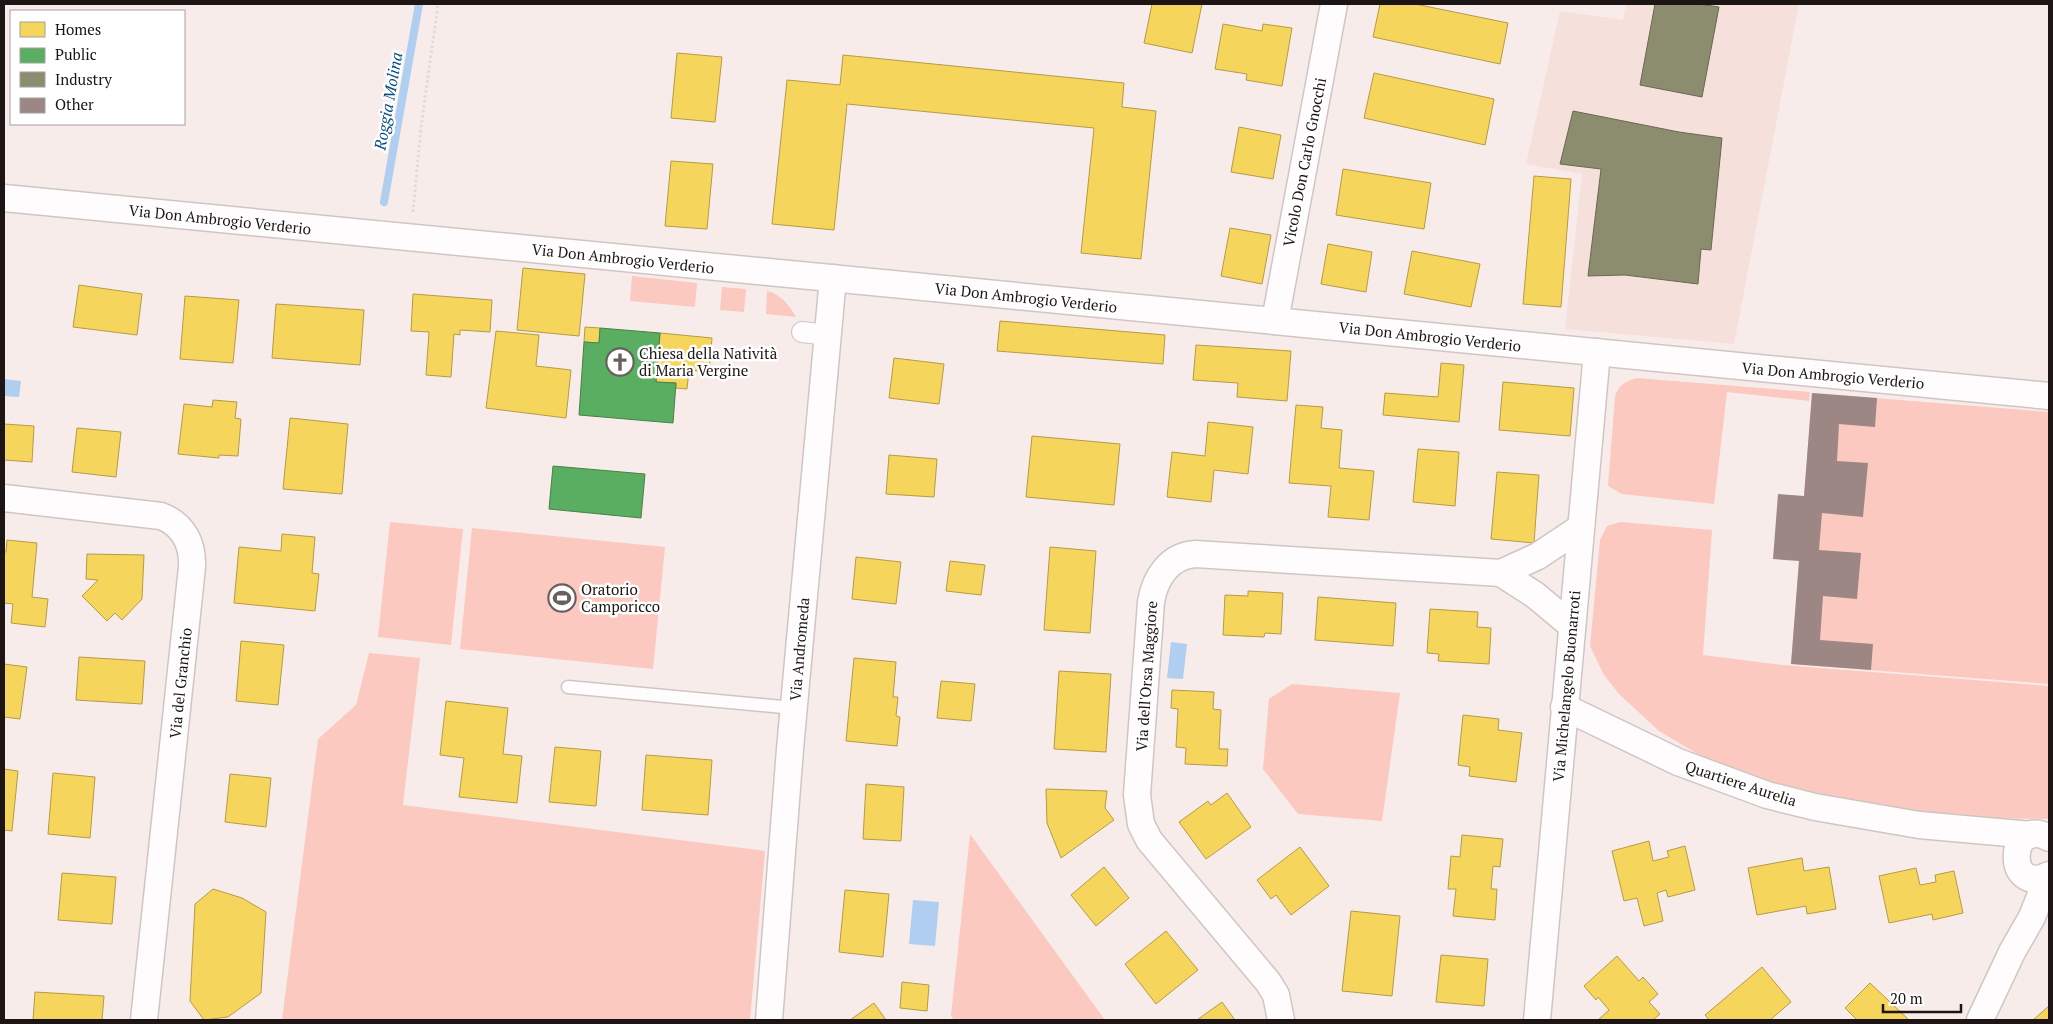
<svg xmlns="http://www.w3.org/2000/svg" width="2053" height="1024" font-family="'PT Serif',serif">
  <rect width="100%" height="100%" fill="#f8ecea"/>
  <!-- built -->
  <path fill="#f6e0db" d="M1626 4H1799L1734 344 1565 329 1582 174 1526 164 1560 11 1623 20Z"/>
  <!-- green -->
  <g fill="#fbc9bf">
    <path d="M632 276 697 283 695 307 630 301Z"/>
    <path d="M722 287 746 289 744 312 720 310Z"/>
    <path d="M767 291C781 294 789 305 796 317L766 314Z"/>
    <path d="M1637 378 1810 392 1809 401 1727 392 1714 504 1622 494 1608 486 1615 397C1618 385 1626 381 1637 378Z"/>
    <path d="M1812 393 2049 412V684L1791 664Z"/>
    <path d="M390 522 463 529 451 645 378 637Z"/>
    <path d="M1620 522 1712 530 1703 655 1783 665 2049 686V819L1937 818 1800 793 1706 759 1659 731 1619 694 1604 675 1590 646 1600 540 1607 526Z"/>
    <path d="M472 528 665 547 653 669 460 649Z"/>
    <path d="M369 653 420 658 403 805 765 851 750 1020H282L318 739 356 705Z"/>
    <path d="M1292 684 1400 693 1382 821 1298 814 1263 769 1269 699Z"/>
    <path d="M970 834 1105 1020H954L951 1016Z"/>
  </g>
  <!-- water -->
  <g fill="#afcef0">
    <path d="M4 379 21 381 19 397 4 396Z"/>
    <path d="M1171 642 1187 644 1183 679 1167 678Z"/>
    <path d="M913 900 939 902 935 946 909 944Z"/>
  </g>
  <!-- homes -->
  <g fill="#f6d55c" stroke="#b59b46">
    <path d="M1152 4H1202L1192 53 1144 43Z"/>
    <path d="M1380 4H1415L1508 23 1500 64 1373 37Z"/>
    <path d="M1223 24 1262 31 1263 24 1292 28 1282 86 1246 80 1247 74 1215 69Z"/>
    <path d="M677 53 722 57 715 122 671 118Z"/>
    <path d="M843 55 1124 83 1122 107 1156 111 1141 259 1081 253 1094 128 847 104 834 230 772 224 787 80 840 85Z"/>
    <path d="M1374 73 1494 99 1485 145 1364 118Z"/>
    <path d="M1239 127 1281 135 1273 179 1231 172Z"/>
    <path d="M671 161 713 164 707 229 665 226Z"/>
    <path d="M1343 169 1431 183 1424 229 1336 215Z"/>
    <path d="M1534 176 1571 179 1561 307 1523 304Z"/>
    <path d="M1230 228 1271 235 1262 284 1221 276Z"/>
    <path d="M1328 244 1372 252 1366 292 1321 284Z"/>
    <path d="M1412 251 1480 264 1471 307 1404 294Z"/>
    <path d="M523 268 585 274 579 336 517 330Z"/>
    <path d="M79 285 142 294 137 335 73 327Z"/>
    <path d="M413 294 492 300 490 332 460 330V335L454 334 451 377 426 375 429 332 411 331Z"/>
    <path d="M185 296 239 300 233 363 180 359Z"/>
    <path d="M276 304 364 310 360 365 272 358Z"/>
    <path d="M1000 321 1165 335 1163 364 997 351Z"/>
    <path d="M585 327 600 328 599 343 584 342Z"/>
    <path d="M496 331 539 335 536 366 571 370 566 418 486 408Z"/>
    <path d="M660 333 712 338 709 372 689 370 687 389 676 388V383L656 382Z"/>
    <path d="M1196 345 1291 351 1287 401 1237 397 1238 383 1193 380Z"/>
    <path d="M894 358 944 364 939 404 889 398Z"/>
    <path d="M1441 363 1464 365 1459 422 1383 415 1385 393 1438 397Z"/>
    <path d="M1503 382 1574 388 1570 436 1499 430Z"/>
    <path d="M213 400 237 402 235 418 241 419 238 456 219 455V458L178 454 184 404 212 407Z"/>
    <path d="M1296 405 1323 407 1321 428 1342 430 1339 468 1374 471 1369 520 1328 517 1331 486 1289 483Z"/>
    <path d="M290 418 348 424 342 494 283 489Z"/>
    <path d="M1208 422 1253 427 1248 474 1214 470 1211 502 1167 497 1172 452 1205 456Z"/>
    <path d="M4 424 34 426 32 462 4 460Z"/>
    <path d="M77 428 121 432 116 477 72 472Z"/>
    <path d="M1032 436 1120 444 1114 505 1026 497Z"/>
    <path d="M1418 449 1459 452 1455 506 1413 502Z"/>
    <path d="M889 455 937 459 934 497 886 494Z"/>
    <path d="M1497 472 1539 475 1534 543 1491 539Z"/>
    <path d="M282 534 315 537 312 573 319 574 315 611 234 603 239 547 281 551Z"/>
    <path d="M7 540 37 543 32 597 48 599 45 627 11 623 13 604 4 603V552H6Z"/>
    <path d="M1050 547 1096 551 1090 633 1044 630Z"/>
    <path d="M87 554 144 555 142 599 122 620 115 613 107 621 82 596 98 580 86 579Z"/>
    <path d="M856 557 901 562 896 604 852 599Z"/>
    <path d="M950 561 985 565 981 595 946 591Z"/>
    <path d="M1248 591 1283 593 1281 634 1265 633 1264 637 1223 635 1225 595 1248 596Z"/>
    <path d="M1318 597 1396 603 1393 646 1315 640Z"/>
    <path d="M1430 609 1478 612 1477 627 1491 628 1489 664 1438 661 1439 654 1427 653Z"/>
    <path d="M241 641 284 645 278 705 236 701Z"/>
    <path d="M79 657 145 661 142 704 76 700Z"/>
    <path d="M854 658 896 662 893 697H898L896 716 900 717 897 746 846 741Z"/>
    <path d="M4 664 27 667 20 719 4 717Z"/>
    <path d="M1059 671 1111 674 1106 752 1054 749Z"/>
    <path d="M941 681 975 684 971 721 937 718Z"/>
    <path d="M1172 690 1214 692 1213 709 1221 710 1219 749H1228L1227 766 1185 764 1186 748 1176 747 1178 709 1171 708Z"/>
    <path d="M446 701 508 708 503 754 522 756 517 803 459 797 464 758 440 755Z"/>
    <path d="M1463 715 1499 719 1498 730 1522 733 1516 782 1469 776 1470 767 1458 765Z"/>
    <path d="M555 747 601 751 596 806 549 802Z"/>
    <path d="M646 755 712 760 708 815 642 810Z"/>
    <path d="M4 769 18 771 12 831 4 830Z"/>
    <path d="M53 773 95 777 90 838 48 834Z"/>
    <path d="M230 774 271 778 266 827 225 822Z"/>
    <path d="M866 784 904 787 901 841 863 839Z"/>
    <path d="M1046 789 1107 791 1105 808 1114 820 1061 858 1047 823Z"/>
    <path d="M1227 793 1251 827 1206 859 1179 822 1208 801 1211 805Z"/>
    <path d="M1462 835 1503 839 1500 867 1493 866 1491 889H1497L1495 920 1453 916 1456 889H1448L1451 856 1460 857Z"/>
    <path d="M1649 841 1653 861 1669 857 1667 851 1685 846 1695 890 1668 897 1666 890 1657 893 1663 921 1644 926 1637 898 1624 901 1612 851Z"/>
    <path d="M1300 847 1329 886 1291 915 1276 895 1271 899 1257 880Z"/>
    <path d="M1802 858 1804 871 1829 867 1836 909 1807 914 1806 906 1757 915 1748 868Z"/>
    <path d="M1104 867 1129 898 1096 926 1071 895Z"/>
    <path d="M1916 868 1920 885 1936 882 1935 875 1954 871 1963 913 1933 920 1932 914 1889 923 1879 876Z"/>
    <path d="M62 873 116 877 112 924 58 920Z"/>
    <path d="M213 889 242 898 266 912 261 993 228 1017 204 1020 190 1001 195 904Z"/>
    <path d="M845 890 889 894 883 957 839 952Z"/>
    <path d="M1351 911 1400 916 1392 996 1342 991Z"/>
    <path d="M1166 931 1198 970 1156 1004 1125 964Z"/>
    <path d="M1441 955 1488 959 1484 1006 1436 1002Z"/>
    <path d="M1617 956 1639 981 1643 977 1658 994 1649 1002 1660 1014 1653 1020H1598L1609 1010 1598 997 1596 1000 1584 986Z"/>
    <path d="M1762 967 1791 1002 1770 1020H1709L1705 1015Z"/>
    <path d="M902 982 929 985 927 1011 900 1008Z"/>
    <path d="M1870 983 1909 1020H1857L1845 1008Z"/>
    <path d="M35 992 104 996 102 1020H33Z"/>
    <path d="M1222 1002 1235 1020H1197Z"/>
    <path d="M874 1003 886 1020H850Z"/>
    <path d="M2049 1006V1020H2033Z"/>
  </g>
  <!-- public -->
  <g fill="#5aae61" stroke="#47804a">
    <path d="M600 328 660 333 656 382 676 383 673 423 579 415 584 342 599 343Z"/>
    <path d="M553 466 645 474 641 518 549 509Z"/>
  </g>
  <!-- industry -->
  <g fill="#8c8c6e" stroke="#6a6853">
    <path d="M1655 4H1699L1719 7 1702 97 1640 85Z"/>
    <path d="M1573 111 1679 132 1722 138 1711 250 1701 249 1698 284 1625 275 1588 276 1601 169 1560 164Z"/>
  </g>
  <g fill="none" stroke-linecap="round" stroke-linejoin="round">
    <!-- stream -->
    <path stroke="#afcef0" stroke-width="8" d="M384 202 419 4"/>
  </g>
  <!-- building -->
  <path fill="#9c8784" d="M1812 393 1877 398 1875 427 1839 424 1837 461 1868 463 1863 517 1822 513 1819 550 1861 553 1857 599 1823 596 1820 640 1873 644 1871 670 1791 664 1799 561 1773 559 1778 494 1804 496Z"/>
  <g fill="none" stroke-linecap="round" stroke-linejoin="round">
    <!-- service casing -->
    <g stroke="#cfc6c4" stroke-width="15">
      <path id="service" d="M568 687 794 708"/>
    </g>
    <!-- pedestrian casing -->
    <g stroke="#cfc6c4" stroke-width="22">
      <path id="pedestrian" d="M802 332 828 335"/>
    </g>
    <!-- minor casing -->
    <g stroke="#cfc6c4" stroke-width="29">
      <g id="minor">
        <path d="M4 198 2049 396"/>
        <path d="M1275 321 1334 4"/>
        <path d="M4 498 161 516C184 525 193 544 192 567L144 1020"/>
        <path d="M1501 573 1535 595 1571 625"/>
        <path d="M1564 707 1678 762 1767 795 1815 807 1919 825 2031 835"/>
        <path d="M2049 838C2008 814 2004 897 2049 875"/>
        <path d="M769 1020 790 749 833 278"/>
        <path d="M1281 1020 1276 995 1268 982 1149 840 1141 824 1137 795 1151 602C1155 578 1169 556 1195 554L1501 573 1538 556 1580 528"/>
        <path d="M1537 1020 1597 352"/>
        <path d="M1980 1020 2012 952 2032 917 2048 876"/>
      </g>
    </g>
    <!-- path -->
    <path stroke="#dedbdb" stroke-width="3" stroke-dasharray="2.5 2.5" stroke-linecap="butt" d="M413 212 421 127 438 4"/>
    <!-- service -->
    <use href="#service" stroke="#fefcfc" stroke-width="12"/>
    <!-- pedestrian -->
    <use href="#pedestrian" stroke="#fefcfc" stroke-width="20"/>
    <!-- minor -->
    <use href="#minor" stroke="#fefcfc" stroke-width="26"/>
  </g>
  <!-- icons -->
  <defs>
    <g id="church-ring" transform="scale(1.4375)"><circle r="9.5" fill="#fff" stroke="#69605e" stroke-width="1.5"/><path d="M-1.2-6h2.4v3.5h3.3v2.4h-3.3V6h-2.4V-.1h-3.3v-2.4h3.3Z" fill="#69605e"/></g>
    <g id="stadium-ring" transform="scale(1.4375)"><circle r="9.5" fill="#fff" stroke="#69605e" stroke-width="1.5"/><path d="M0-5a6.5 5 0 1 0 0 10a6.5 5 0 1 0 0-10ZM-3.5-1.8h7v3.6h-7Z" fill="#69605e"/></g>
  </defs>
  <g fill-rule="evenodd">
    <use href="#church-ring" x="620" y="362"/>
    <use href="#stadium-ring" x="562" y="598"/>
  </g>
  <g text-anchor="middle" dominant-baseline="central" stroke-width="5" stroke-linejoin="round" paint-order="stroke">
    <!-- street labels -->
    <g font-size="15" fill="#1c1513" stroke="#fff">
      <text transform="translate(1304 162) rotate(-79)">Vicolo Don Carlo Gnocchi</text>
      <text transform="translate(220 219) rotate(6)">Via Don Ambrogio Verderio</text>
      <text transform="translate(623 258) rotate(6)">Via Don Ambrogio Verderio</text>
      <text transform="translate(1026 297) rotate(6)">Via Don Ambrogio Verderio</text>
      <text transform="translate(1430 336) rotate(6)">Via Don Ambrogio Verderio</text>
      <text transform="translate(1833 375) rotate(5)">Via Don Ambrogio Verderio</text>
      <text transform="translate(799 649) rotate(-85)">Via Andromeda</text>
      <text transform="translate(1146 676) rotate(-86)">Via dell'Orsa Maggiore</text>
      <text transform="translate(180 683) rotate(-84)">Via del Granchio</text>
      <text transform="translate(1566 686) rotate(-85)">Via Michelangelo Buonarroti</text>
      <text transform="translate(1741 783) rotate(18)">Quartiere Aurelia</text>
    </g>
    <!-- poi labels -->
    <g font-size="15" fill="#1c1513" stroke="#fff" text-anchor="start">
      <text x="639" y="353">Chiesa della Natività<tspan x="639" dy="17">di Maria Vergine</tspan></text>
      <text x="581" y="589">Oratorio<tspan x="581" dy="17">Camporicco</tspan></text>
    </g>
    <!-- water labels -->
    <g font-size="16" font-style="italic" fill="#064d84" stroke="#fff">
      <text transform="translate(388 101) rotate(-80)">Roggia Molina</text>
    </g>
  </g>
  <!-- border -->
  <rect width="2053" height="1024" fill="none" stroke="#1c1513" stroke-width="10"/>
  <!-- legend -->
  <rect x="10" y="10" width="175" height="115" fill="#ffffff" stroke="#a4a1a1"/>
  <rect x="20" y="22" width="25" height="15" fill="#f6d55c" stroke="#a4a1a1"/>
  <text x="55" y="35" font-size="15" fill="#1c1513">Homes</text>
  <rect x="20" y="48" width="25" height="15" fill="#5aae61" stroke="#a4a1a1"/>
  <text x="55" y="60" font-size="15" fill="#1c1513">Public</text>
  <rect x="20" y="72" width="25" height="15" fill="#8c8c6e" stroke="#a4a1a1"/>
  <text x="55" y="85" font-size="15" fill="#1c1513">Industry</text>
  <rect x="20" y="98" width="25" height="15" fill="#9c8784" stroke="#a4a1a1"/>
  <text x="55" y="110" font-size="15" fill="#1c1513">Other</text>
  <!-- scale -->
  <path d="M1883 1004v8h78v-8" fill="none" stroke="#1c1513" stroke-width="2.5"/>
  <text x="1890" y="1004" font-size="15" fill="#1c1513" stroke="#ffffff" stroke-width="4" paint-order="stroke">20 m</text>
</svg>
